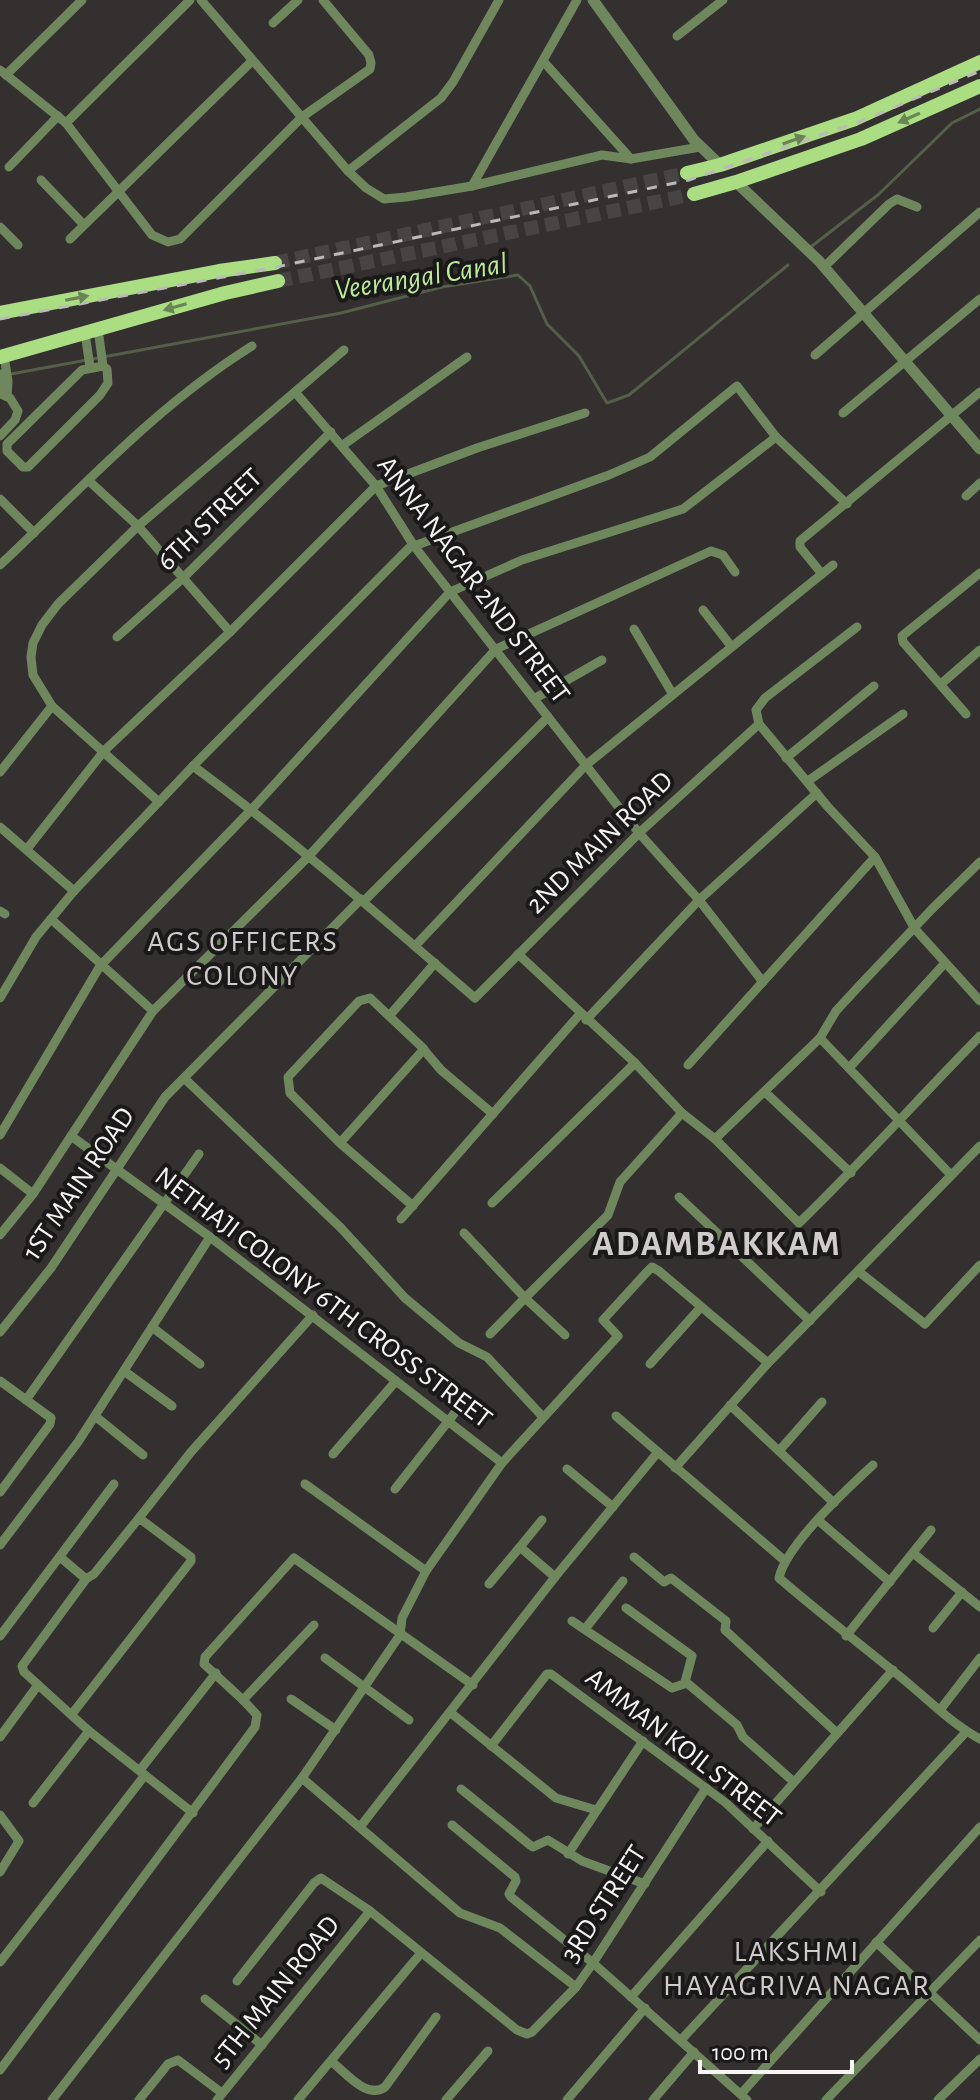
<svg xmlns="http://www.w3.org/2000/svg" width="980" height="2100" font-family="'Alegreya Sans',sans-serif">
  <rect width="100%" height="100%" fill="#343030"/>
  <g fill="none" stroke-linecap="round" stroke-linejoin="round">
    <!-- stream -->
    <g stroke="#555e4b" stroke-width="3">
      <path d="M812 246 879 194 952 123 980 109"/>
      <path d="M11 374 341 313 442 287 518 275 530 286 547 324 579 356 607 403 629 395 788 265"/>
    </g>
    <!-- primary-tunnel -->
    <g stroke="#484444" stroke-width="14" stroke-dasharray="14 7" stroke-linecap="butt">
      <path d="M275 263 687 173"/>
      <path d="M278 281 694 194"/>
    </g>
    <!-- minor -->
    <g stroke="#6f875d" stroke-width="9">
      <path d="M201 0 348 171 366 188 384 199 406 197 472 186 602 155 631 159 700 147"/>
      <path d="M273 23 298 0"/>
      <path d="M677 36 723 0"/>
      <path d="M543 61 631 159"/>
      <path d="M0 70 66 123 152 235 168 242 180 239 302 117 370 69 371 63 369 55 323 0"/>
      <path d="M6 75 82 0"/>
      <path d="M66 123 190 0"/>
      <path d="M9 167 58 116"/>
      <path d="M348 171 441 98 453 82 499 0"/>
      <path d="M41 180 84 225"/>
      <path d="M472 186 577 0"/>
      <path d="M0 227 18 245"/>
      <path d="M70 239 252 61"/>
      <path d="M824 267 889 204 897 199 917 207"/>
      <path d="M98 329 103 366"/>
      <path d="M85 333 90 367"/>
      <path d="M815 355 980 212"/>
      <path d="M4 356 8 381 7 397"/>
      <path d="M103 366 107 369 108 383 100 395 28 467H23L7 451V444L82 370Z"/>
      <path d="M0 374 3 395"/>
      <path d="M295 392 376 486 414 546 639 833 699 900 763 982"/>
      <path d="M0 393 10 398 18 411 15 420 0 436"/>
      <path d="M843 413 980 299"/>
      <path d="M343 445 467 357"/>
      <path d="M89 481 138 526 230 632"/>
      <path d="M966 496 980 483"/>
      <path d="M0 499 34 533"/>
      <path d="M414 546 609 475 650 457 737 386 776 437 847 504"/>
      <path d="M0 565C82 488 156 406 252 346"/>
      <path d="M822 574 800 547V541L980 392"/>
      <path d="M703 610 731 646"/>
      <path d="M857 627 765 698 756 710 759 724 828 807 875 857 915 929 980 1001"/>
      <path d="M634 629 672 693"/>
      <path d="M117 637 182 579 331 432"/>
      <path d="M941 684 980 650"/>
      <path d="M534 699 602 660"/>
      <path d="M966 714 903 642 902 636 980 573"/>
      <path d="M786 758 874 686"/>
      <path d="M193 766C291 838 383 919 475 998L639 833 759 724"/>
      <path d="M0 772 52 706"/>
      <path d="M808 781 903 714"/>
      <path d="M159 802 52 706 33 675 31 657 33 643 42 625 58 604 138 526 344 350"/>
      <path d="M0 827 74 891"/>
      <path d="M27 849 104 751 230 632 376 486 477 448 585 413"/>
      <path d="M364 901 548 717"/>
      <path d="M0 911 5 914"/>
      <path d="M51 919 153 1011"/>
      <path d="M415 946 586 765 833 565"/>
      <path d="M518 954 635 1063 682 1113 715 1139 799 1223C861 1163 919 1098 980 1036"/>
      <path d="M0 998 36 937 74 891 193 766 413 544"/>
      <path d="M390 1015 435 963"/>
      <path d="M586 1020 699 900 817 793"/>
      <path d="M820 1038 951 1175"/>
      <path d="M424 1050 441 1070 493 1114"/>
      <path d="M688 1065 875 857"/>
      <path d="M850 1067 945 963"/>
      <path d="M184 1078 341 1228 405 1298 459 1343 487 1357 543 1417"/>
      <path d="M766 1093 851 1173"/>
      <path d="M0 1135 100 966 252 809 450 592 522 560 683 509 776 437"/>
      <path d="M71 1136 210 1237 502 1463"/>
      <path d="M715 1139 820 1038 836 1011 860 985 932 909 980 862"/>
      <path d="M340 1143 424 1049 370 998 359 1001 288 1077 290 1093 340 1143 413 1206"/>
      <path d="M0 1168 33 1194"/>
      <path d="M679 1197 810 1321"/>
      <path d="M492 1203 635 1063"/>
      <path d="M401 1219 580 1014"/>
      <path d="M464 1233 525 1298 608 1215 620 1182 682 1113"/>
      <path d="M0 1235 33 1194 153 1011 308 857 496 649 711 551 723 555 735 572"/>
      <path d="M858 1271 925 1324 980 1265"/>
      <path d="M152 1327 200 1364"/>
      <path d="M0 1332 51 1268 165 1097 361 899"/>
      <path d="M490 1334 525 1298 565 1335"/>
      <path d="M650 1364 701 1307"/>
      <path d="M124 1371 172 1406"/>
      <path d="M0 1381 51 1418 50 1424 0 1492"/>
      <path d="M26 1400 199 1154"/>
      <path d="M730 1405 834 1503"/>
      <path d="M95 1416 143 1455"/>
      <path d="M616 1416 785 1561"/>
      <path d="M779 1451 822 1402"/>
      <path d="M333 1454 396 1381"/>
      <path d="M873 1465C847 1489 786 1545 779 1578 816 1610 855 1640 893 1671 922 1693 948 1722 980 1739"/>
      <path d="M675 1468 768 1363 980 1146"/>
      <path d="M567 1469 613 1507"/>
      <path d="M305 1484 426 1571"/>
      <path d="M395 1489 461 1405"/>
      <path d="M139 1518 191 1452 313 1315"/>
      <path d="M542 1520 520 1547 555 1577"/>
      <path d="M819 1521 890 1582"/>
      <path d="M0 1545 78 1442 210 1237"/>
      <path d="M913 1553 980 1607"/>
      <path d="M60 1557 86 1579"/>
      <path d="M634 1557 664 1582 671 1578 726 1621 725 1630 837 1733"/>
      <path d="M489 1584 520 1547"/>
      <path d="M626 1608 692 1656 685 1682"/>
      <path d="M572 1621 672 1688 687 1683 737 1725 743 1737 794 1782"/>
      <path d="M933 1628 962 1592"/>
      <path d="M585 1629 623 1581"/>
      <path d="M0 1636 114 1484"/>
      <path d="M846 1636 931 1530"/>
      <path d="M325 1658 409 1720"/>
      <path d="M291 1699 336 1730"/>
      <path d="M243 1700 204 1664 205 1657 294 1558 473 1685"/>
      <path d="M940 1710 980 1658"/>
      <path d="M451 1713 556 1798 596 1810"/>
      <path d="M72 1714 191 1561V1557L139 1518 94 1574 86 1579 22 1666 24 1672 89 1731 193 1813"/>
      <path d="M0 1737 38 1685"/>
      <path d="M491 1746 547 1674H551L726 1803 821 1892"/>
      <path d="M140 1770 216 1673"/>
      <path d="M302 1778 460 1913 500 1928 576 1987"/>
      <path d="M461 1789 530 1845 533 1847 548 1840 582 1861 645 1884"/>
      <path d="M33 1803 89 1731"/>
      <path d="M0 1815 19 1841 0 1872"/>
      <path d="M452 1825 515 1877 516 1881 509 1894 511 1897 593 1963 747 2100"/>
      <path d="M360 1827 555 1577 658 1452"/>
      <path d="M753 1829 893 1670"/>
      <path d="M568 1854 643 1741"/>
      <path d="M876 1942 980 2040"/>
      <path d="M0 1962 145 1775"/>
      <path d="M237 1981 314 1883 321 1878 370 1911 517 2030 527 2034 532 2032 576 1987 593 1963 706 1788"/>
      <path d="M631 1997 768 1841"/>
      <path d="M205 1999 262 2045"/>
      <path d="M681 2040 966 1732"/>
      <path d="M331 2061C346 2073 367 2100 385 2087L436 2017"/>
      <path d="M0 2070 255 1727 257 1715 243 1700 314 1625"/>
      <path d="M741 2094 980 1827"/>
      <path d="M52 2100 302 1778 400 1635 402 1618 426 1571 502 1463 618 1336 603 1320 645 1274 652 1267 659 1271 768 1363"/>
      <path d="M139 2100 168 2064 178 2060 222 2093"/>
      <path d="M217 2100 370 1911"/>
      <path d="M298 2100 421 1953"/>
      <path d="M446 2100 488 2051"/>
      <path d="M567 2100 645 2008"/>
      <path d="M653 2100 694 2052"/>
      <path d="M826 2100 980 1940"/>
      <path d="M938 2100 980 2059"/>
    </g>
    <!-- tertiary -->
    <g stroke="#6f875d" stroke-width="11">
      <path d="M593 0 694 140 720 165"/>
      <path d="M736 182 819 261 980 449"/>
    </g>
    <!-- primary -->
    <g stroke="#abdd83" stroke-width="14">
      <path d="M687 173 720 165 855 119 980 62"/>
      <path d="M694 194 736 182 861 139 980 86"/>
      <path d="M0 313 219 271 275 263"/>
      <path d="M0 357 225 293 278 281"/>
    </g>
    <!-- rail -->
    <path stroke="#bcb9b9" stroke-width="3" stroke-dasharray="10 10" stroke-linecap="butt" d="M0 319 276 267 689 180 864 120 980 71"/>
  </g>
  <!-- one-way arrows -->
  <defs><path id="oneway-solid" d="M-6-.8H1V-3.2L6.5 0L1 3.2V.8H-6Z" transform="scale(2)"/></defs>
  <g fill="#6a8453">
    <use href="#oneway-solid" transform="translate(909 118) rotate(156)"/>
    <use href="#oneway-solid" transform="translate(794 140) rotate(-19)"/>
    <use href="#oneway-solid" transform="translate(77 298) rotate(-11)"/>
    <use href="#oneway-solid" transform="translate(175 307) rotate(164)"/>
  </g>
  <g text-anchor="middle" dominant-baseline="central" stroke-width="8" stroke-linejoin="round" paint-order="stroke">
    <!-- street labels -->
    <g font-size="28" fill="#f7f4f4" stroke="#1a1819">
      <text transform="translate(210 520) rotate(-44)">6TH STREET</text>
      <text transform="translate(473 580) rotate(53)">ANNA NAGAR 2ND STREET</text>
      <text transform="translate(600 843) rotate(-44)">2ND MAIN ROAD</text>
      <text transform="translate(79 1184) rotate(-56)">1ST MAIN ROAD</text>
      <text transform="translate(323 1298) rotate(37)">NETHAJI COLONY 6TH CROSS STREET</text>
      <text transform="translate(683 1748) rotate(38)">AMMAN KOIL STREET</text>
      <text transform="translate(604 1904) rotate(-57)">3RD STREET</text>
      <text transform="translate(276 1992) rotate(-51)">5TH MAIN ROAD</text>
    </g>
    <!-- water labels -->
    <g font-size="30" font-style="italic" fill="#bbeb96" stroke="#1a1819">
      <text transform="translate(421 277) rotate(-9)">Veerangal Canal</text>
    </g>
    <!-- neighbourhood labels -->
    <g font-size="30" letter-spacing="2" fill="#d1cccc" stroke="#1a1819">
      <text x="243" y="942">AGS OFFICERS<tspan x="243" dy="34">COLONY</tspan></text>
      <text x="797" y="1952">LAKSHMI<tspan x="797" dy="34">HAYAGRIVA NAGAR</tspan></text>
    </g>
    <!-- district labels -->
    <g font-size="36" font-weight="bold" letter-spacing="2" fill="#d1cccc" stroke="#1a1819">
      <text x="717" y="1244">ADAMBAKKAM</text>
    </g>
  </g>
  <!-- scale -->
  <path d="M700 2060v12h152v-12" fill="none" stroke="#f7f4f4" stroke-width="4"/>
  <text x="712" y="2060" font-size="24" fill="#f7f4f4" stroke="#1a1819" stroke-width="6" paint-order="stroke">100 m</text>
</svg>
